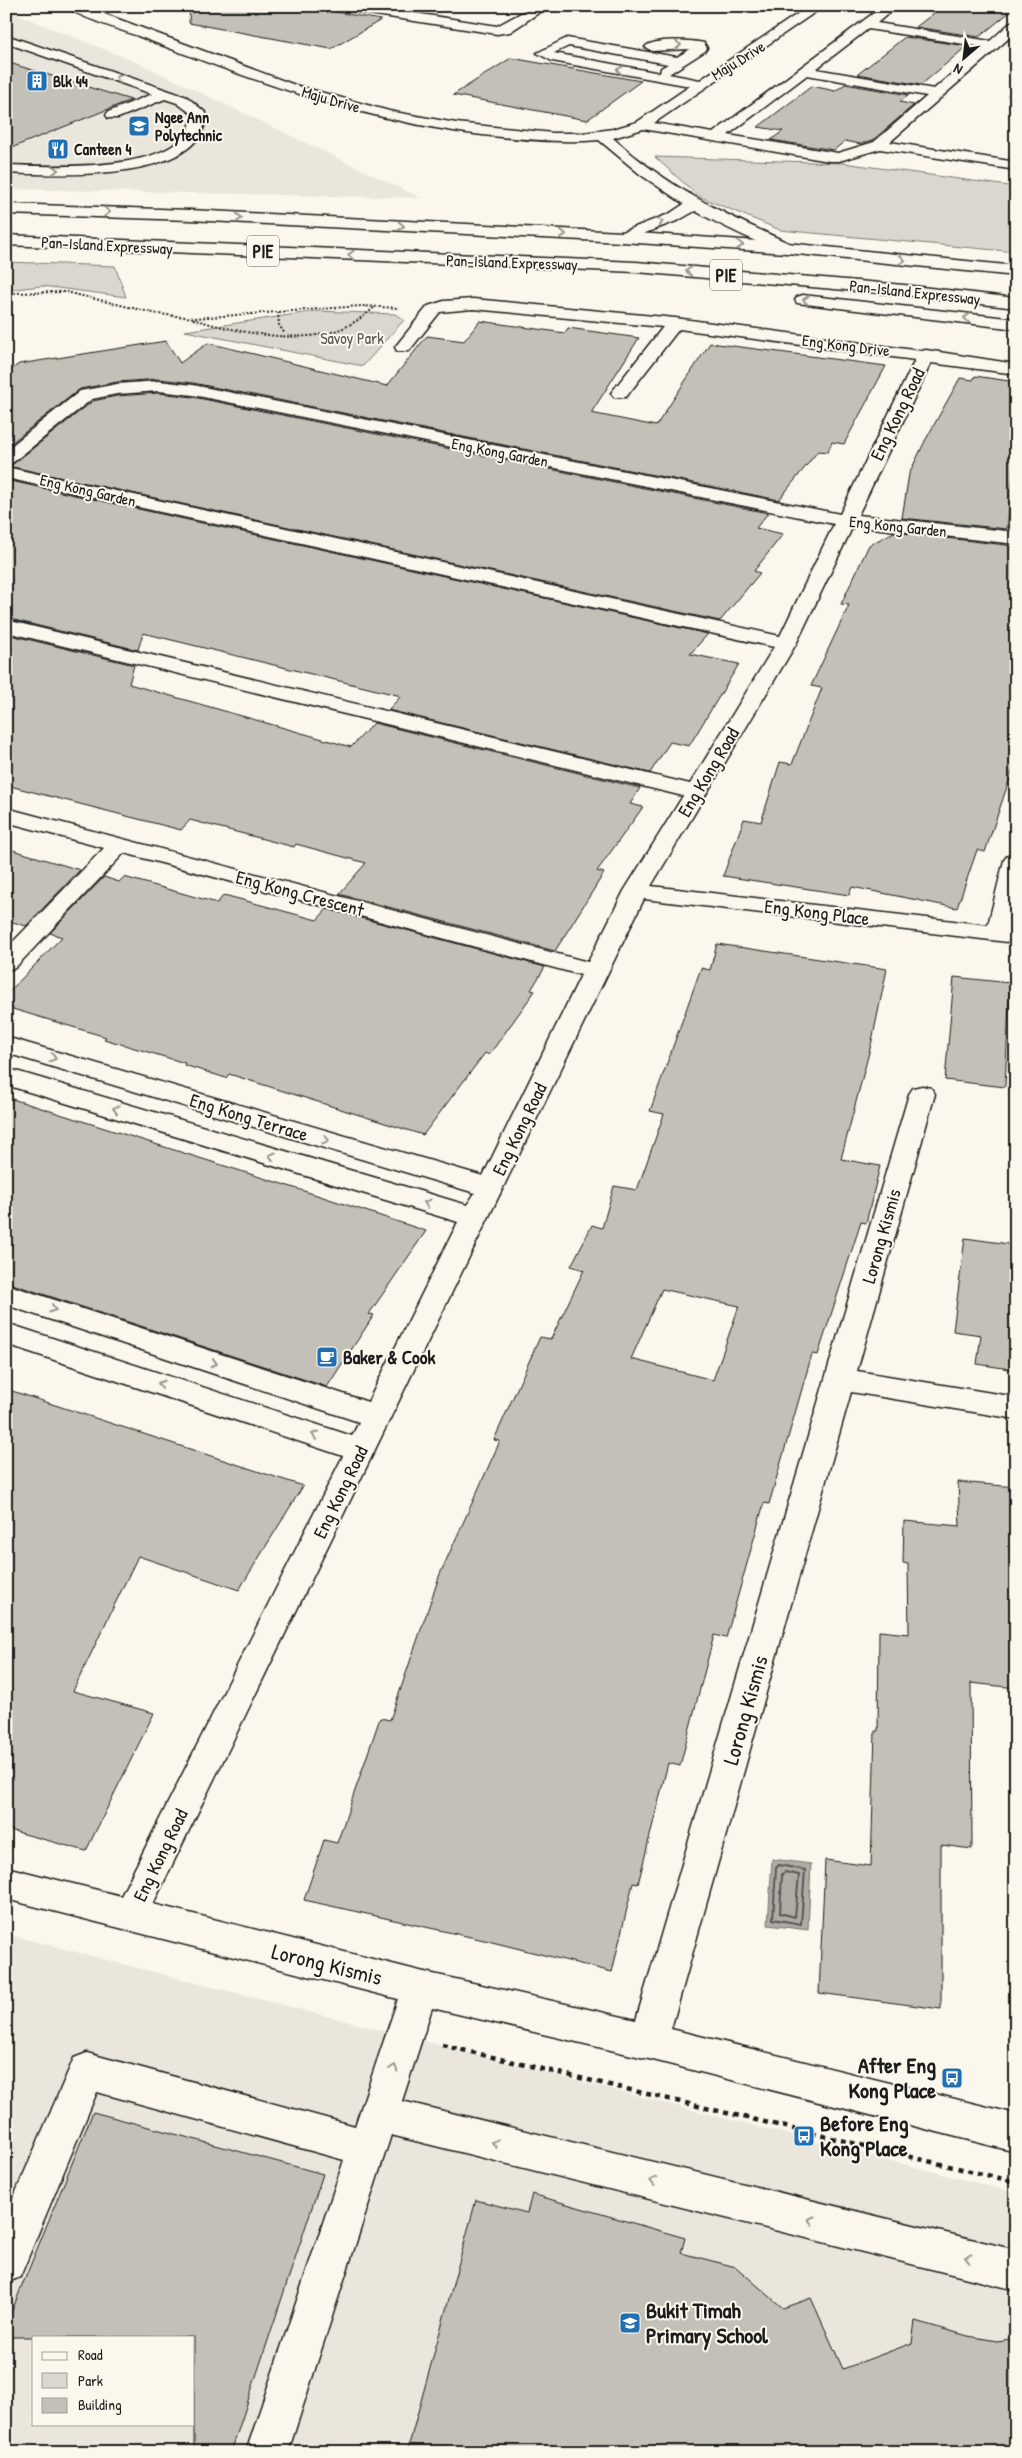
<svg xmlns="http://www.w3.org/2000/svg" width="1022" height="2458" font-family="'Patrick Hand',sans-serif">
  <rect width="100%" height="100%" fill="#fbf7ec"/>
  <filter id="ink" filterUnits="userSpaceOnUse"><feTurbulence type="fractalNoise" baseFrequency=".02" numOctaves="2"/><feDisplacementMap in="SourceGraphic" scale="10" xChannelSelector="R" yChannelSelector="G"/><feConvolveMatrix kernelMatrix="1 2 1 2 8 2 1 2 1" color-interpolation-filters="sRGB"/></filter>
  <g filter="url(#ink)">
    <!-- built -->
    <g fill="#eae6dc" fill-rule="evenodd">
      <path d="M6 10 141 64 421 198 6 189Z"/>
      <path d="M6 1934 1016 2193V2452H6ZM34 2337H194V2424H34Z"/>
    </g>
    <!-- green -->
    <g fill="#dad7ce" stroke="#7b7a75">
      <path d="M655 157 844 163 1016 187V252L780 230 698 196Z"/>
      <path d="M6 262 115 266 126 297 42 286 6 290Z"/>
      <path d="M316 311 395 314 404 320 363 366 185 331Z"/>
    </g>
    <!-- water -->
    <path fill="#afaca5" stroke="#74726e" d="M772 1859 811 1864 808 1930 768 1925Z"/>
    <g fill="none" stroke-linecap="round" stroke-linejoin="round">
      <!-- shore -->
      <g stroke="#575653" stroke-width="2">
        <path d="M779 1865 805 1870 801 1924 773 1919 776 1868Z"/>
        <path d="M785 1872 799 1875 795 1917 780 1913 782 1874Z"/>
      </g>
    </g>
    <!-- building -->
    <g fill="#c3c0b8" stroke="#1c1c1c" fill-rule="evenodd">
      <path d="M190 6H303L381 20 331 49 189 23Z"/>
      <path d="M943 6H1016V7L979 37 916 27Z"/>
      <path d="M905 37 967 46 921 85 858 74Z"/>
      <path d="M511 58 641 81 587 120 453 95Z"/>
      <path d="M6 62 131 100 6 150Z"/>
      <path d="M845 84 909 95 900 102 914 105 873 140 860 144 845 141 834 150 771 140 783 131 758 127 812 86 835 91Z"/>
      <path d="M480 321 565 333 568 328 639 338 591 413 656 426 710 343 886 366 844 444 832 442 828 452 818 451 779 500 193 383 159 379 117 382 80 389 6 447V373L19 364 166 341 180 363 208 343 387 386 427 336 464 341Z"/>
      <path d="M975 376 1016 382V444L1007 529 902 518 909 474 925 441 960 378 973 380Z"/>
      <path d="M159 393 193 397 768 513 756 528 783 534 754 571 760 573 720 621 8 466 13 464 93 401 117 396Z"/>
      <path d="M6 480 708 634 690 654 739 664 689 746 670 742 650 773 388 710 401 696 143 633 138 650 6 618Z"/>
      <path d="M894 532 1006 545 1016 548V760L985 852 977 850 957 908 852 887 849 895 723 876 744 819 761 822 780 762 792 764 822 688 811 686 849 605 841 604 869 545Z"/>
      <path d="M6 634 134 665 129 684 351 747 374 723 640 788 630 804 643 807 597 871 604 873 555 951 339 894 366 863 296 844 294 847 190 820 181 830 6 785Z"/>
      <path d="M6 848 80 870 26 926 6 920Z"/>
      <path d="M104 877 119 882 124 877 217 903 224 895 317 920 327 909 545 967 531 990 535 991 489 1055 485 1053 423 1135 229 1074 226 1078 184 1065 185 1063 104 1039 106 1037 6 1007V995L62 937 50 933Z"/>
      <path d="M717 944 887 969 872 1041 841 1159 880 1166 866 1223 861 1222 818 1355 812 1354 769 1504 764 1503 726 1638 714 1635 680 1766 668 1763 638 1884 633 1883 612 1972 484 1940 304 1900 324 1840 337 1843 380 1718 390 1720 440 1574 500 1441 494 1440 540 1337 551 1339 584 1270 571 1266 592 1225 602 1228 614 1186 637 1190 664 1114 650 1111 701 968 710 970ZM662 1289 739 1306 713 1380 631 1359Z"/>
      <path d="M954 977 1010 983 1005 1087 945 1080Z"/>
      <path d="M6 1097 320 1196 426 1231 369 1314 374 1315 327 1387 6 1282Z"/>
      <path d="M965 1238 1016 1245V1370L977 1364 981 1335 953 1331Z"/>
      <path d="M6 1389 303 1486 239 1590 138 1556 73 1691 154 1713 86 1851 6 1829Z"/>
      <path d="M958 1482 1016 1487V1688L971 1683 972 1849 941 1845V2009L819 1993 825 1860 871 1866 875 1731H878L879 1631 909 1634 908 1564 903 1563 904 1521 960 1526Z"/>
      <path d="M93 2112 323 2174 231 2452H194V2337H6V2325Z"/>
      <path d="M532 2194 685 2238 681 2253 736 2267 783 2308 811 2298 843 2369 912 2343 915 2321 968 2336 997 2341 1016 2338V2452H407L476 2200 527 2213Z"/>
    </g>
    <g fill="none" stroke-linecap="round" stroke-linejoin="round">
      <!-- minor casing -->
      <g stroke="#1c1c1c" stroke-width="3">
        <g id="minor">
          <path d="M65 6H83L295 85 389 111 456 123 553 133H583L613 129 637 122 690 86 552 61 537 53 567 38 677 57 690 49 652 51 645 47C653 38 692 40 704 43L707 48 705 51 669 74 700 80 809 6H824L654 123 713 133 883 6H897L877 23 990 41 1011 22 1016 21V32L890 142 1016 162V170L880 149 839 161H829L643 129 613 138C670 189 724 214 793 245L795 248 793 251C777 255 712 220 695 211L679 220 622 242 614 237 617 234 669 214 684 204 641 175 599 140C566 143 534 140 501 137 374 125 256 82 138 36 124 31 73 15 65 6ZM868 29 983 47 934 89 816 69ZM569 46 668 64 661 68 660 73 554 53ZM807 75 927 96 874 142 838 153 728 135Z"/>
          <path d="M338 6H370L497 26 534 6H549L510 32 497 34 344 10Z"/>
          <path d="M6 35 187 97 206 113C206 184 53 175 6 173V165C47 166 191 176 192 114L177 103 165 99 118 118H108L106 115 108 112 152 94 6 43Z"/>
          <path d="M1016 91V100L1011 99 1009 95Z"/>
          <path d="M473 299 675 318 921 351 926 350 1016 364V374L931 363 858 515 1016 532V544L853 526 796 644 651 886 988 925 1004 860 1008 855 1016 853V910L1011 928 1016 929V943L644 899 153 1904 420 1971 636 2020 909 1094 913 1088 922 1086 931 1088 935 1094 857 1371 1016 1397V1419L851 1392 671 2029 1016 2114V2152L649 2059 432 2008 402 2101 1016 2250V2290L391 2135 288 2452H246L344 2160 97 2092 20 2277 6 2283V2215L74 2058 87 2053 355 2126 398 1999 6 1899V1867L121 1896 343 1456 6 1344V1323L352 1436 359 1422 6 1305V1284L368 1402 458 1222 6 1085V1068L467 1205 475 1193 6 1053V1037L483 1176 581 975 124 853 15 968 6 970V949L104 848 6 822V808L588 962 624 891 683 796 6 632V620L690 784 774 647 6 478V467L780 636 834 524 193 395 159 391 117 394 92 399 12 463 6 464V450L80 391 117 384 159 381 193 385 840 514 915 360 679 329 626 397H614L611 393 663 327 473 309 440 312 409 351H397L395 347 428 306 444 301Z"/>
        </g>
      </g>
      <!-- highway casing -->
      <g stroke="#1c1c1c" stroke-width="3">
        <g id="highway">
          <path d="M6 204 190 210 622 232 787 243 1016 266V276L787 253 622 242 190 220 6 214Z"/>
          <path d="M6 235 636 262 904 285 1016 298V308L904 295 636 272 6 245Z"/>
          <path d="M803 295 1016 319V329L797 303 795 300 797 297Z"/>
        </g>
      </g>
      <!-- path-far1 -->
      <g stroke="#1c1c1c" stroke-width="2" stroke-dasharray="2 2" stroke-linecap="butt">
        <path d="M6 293 66 292 158 314 195 318 361 306 399 308"/>
        <path d="M278 312 279 325 285 334"/>
        <path d="M193 319C236 332 301 346 343 328 355 323 365 315 375 307"/>
      </g>
      <!-- path -->
      <path stroke="#1c1c1c" stroke-width="4.5" stroke-dasharray="5 5" stroke-linecap="butt" d="M442 2045 1016 2182"/>
      <!-- minor -->
      <use href="#minor" fill="#fbf7ec" fill-rule="evenodd"/>
      <!-- highway -->
      <use href="#highway" fill="#fbf7ec" fill-rule="evenodd"/>
    </g>
    <!-- one-way arrows -->
    <defs><path id="oneway-chevron" d="M-2-3.5L2.5 0L-2 3.5" fill="none" stroke-width="1.6" stroke-linecap="round" stroke-linejoin="round" transform="scale(1.25)"/></defs>
    <g stroke="#97948e">
      <use href="#oneway-chevron" transform="translate(678 45) rotate(-3)"/>
      <use href="#oneway-chevron" transform="translate(620 70) rotate(-170)"/>
      <use href="#oneway-chevron" transform="translate(119 78) rotate(-161)"/>
      <use href="#oneway-chevron" transform="translate(55 170)"/>
      <use href="#oneway-chevron" transform="translate(107 212) rotate(2)"/>
      <use href="#oneway-chevron" transform="translate(239 218) rotate(3)"/>
      <use href="#oneway-chevron" transform="translate(660 222) rotate(-21)"/>
      <use href="#oneway-chevron" transform="translate(401 226) rotate(3)"/>
      <use href="#oneway-chevron" transform="translate(563 234) rotate(3)"/>
      <use href="#oneway-chevron" transform="translate(740 245) rotate(4)"/>
      <use href="#oneway-chevron" transform="translate(351 255) rotate(-178)"/>
      <use href="#oneway-chevron" transform="translate(902 260) rotate(6)"/>
      <use href="#oneway-chevron" transform="translate(689 271) rotate(-175)"/>
      <use href="#oneway-chevron" transform="translate(806 300) rotate(-174)"/>
      <use href="#oneway-chevron" transform="translate(967 318) rotate(-174)"/>
      <use href="#oneway-chevron" transform="translate(53 1058) rotate(17)"/>
      <use href="#oneway-chevron" transform="translate(116 1109) rotate(-163)"/>
      <use href="#oneway-chevron" transform="translate(326 1140) rotate(17)"/>
      <use href="#oneway-chevron" transform="translate(272 1156) rotate(-163)"/>
      <use href="#oneway-chevron" transform="translate(427 1203) rotate(-163)"/>
      <use href="#oneway-chevron" transform="translate(53 1309) rotate(18)"/>
      <use href="#oneway-chevron" transform="translate(214 1363) rotate(18)"/>
      <use href="#oneway-chevron" transform="translate(161 1384) rotate(-162)"/>
      <use href="#oneway-chevron" transform="translate(315 1435) rotate(-162)"/>
      <use href="#oneway-chevron" transform="translate(394 2068) rotate(-72)"/>
      <use href="#oneway-chevron" transform="translate(495 2143) rotate(-166)"/>
      <use href="#oneway-chevron" transform="translate(653 2181) rotate(-166)"/>
      <use href="#oneway-chevron" transform="translate(811 2220) rotate(-166)"/>
      <use href="#oneway-chevron" transform="translate(968 2258) rotate(-166)"/>
    </g>
  </g>
  <!-- icons -->
  <defs>
    <g id="building-square" transform="scale(1.125)"><rect x="-9" y="-9" width="18" height="18" rx="4" fill="#1f6fb2" stroke="#fbf7ec"/><path d="M-4-6H4V6H1V3H-1V6H-4ZM-2.5-4.3h1.7v1.8h-1.7ZM.8-4.3h1.7v1.8H.8ZM-2.5-1h1.7V.8h-1.7ZM.8-1h1.7V.8H.8Z" fill="#fff"/></g>
    <g id="university-square" transform="scale(1.125)"><rect x="-9" y="-9" width="18" height="18" rx="4" fill="#1f6fb2" stroke="#fbf7ec"/><path d="M0-5L7-2L0 1L-7-2ZM-4 1L0 2.5L4 1V4Q0 6-4 4Z" fill="#fff"/></g>
    <g id="restaurant-square" transform="scale(1.125)"><rect x="-9" y="-9" width="18" height="18" rx="4" fill="#1f6fb2" stroke="#fbf7ec"/><path d="M-5-6h1v4h1v-4h1v4h1v-4h1v5L-1.5 .5V6h-2V.5L-5-1ZM5-6V6H3V1.5H1.5Q1.5-4 5-6Z" fill="#fff"/></g>
    <g id="cafe-square" transform="scale(1.125)"><rect x="-9" y="-9" width="18" height="18" rx="4" fill="#1f6fb2" stroke="#fbf7ec"/><path d="M-5.5-4.5H6V0H3Q3 3.5 0 3.5H-2.5Q-5.5 3.5-5.5 0ZM3-3.2v2h1.7v-2ZM-6 4.5H4V6H-6Z" fill="#fff"/></g>
    <g id="bus-square" transform="scale(1.125)"><rect x="-9" y="-9" width="18" height="18" rx="4" fill="#1f6fb2" stroke="#fbf7ec"/><path d="M-5-6H5V4H4V6H2V4H-2V6H-4V4H-5ZM-3.5-4V0h7V-4ZM-3.5 1.2v1.5H-2V1.2ZM2 1.2v1.5H3.5V1.2Z" fill="#fff"/></g>
    <g id="school-square" transform="scale(1.125)"><rect x="-9" y="-9" width="18" height="18" rx="4" fill="#1f6fb2" stroke="#fbf7ec"/><path d="M0-5L7-2L0 1L-7-2ZM-4 1L0 2.5L4 1V4Q0 6-4 4Z" fill="#fff"/></g>
  </defs>
  <g fill-rule="evenodd">
    <use href="#building-square" x="37" y="81"/>
    <use href="#university-square" x="139" y="126"/>
    <use href="#restaurant-square" x="58" y="149"/>
    <use href="#cafe-square" x="327" y="1357"/>
    <use href="#bus-square" x="952" y="2078"/>
    <use href="#bus-square" x="804" y="2136"/>
    <use href="#school-square" x="630" y="2323"/>
  </g>
  <g text-anchor="middle" dominant-baseline="central" stroke-width="4" stroke-linejoin="round" paint-order="stroke">
    <!-- far-street labels -->
    <g font-size="16" fill="#1c1c1c" stroke="#fbf7ec">
      <text transform="translate(738 60) rotate(-32)">Maju Drive</text>
      <text transform="translate(331 99) rotate(16)">Maju Drive</text>
      <text transform="translate(107 245) rotate(3)">Pan-Island Expressway</text>
      <text transform="translate(512 262) rotate(2)">Pan-Island Expressway</text>
      <text transform="translate(915 292) rotate(6)">Pan-Island Expressway</text>
      <text transform="translate(846 345) rotate(7)">Eng Kong Drive</text>
      <text transform="translate(500 452) rotate(11)">Eng Kong Garden</text>
      <text transform="translate(88 490) rotate(13)">Eng Kong Garden</text>
      <text transform="translate(898 526) rotate(6)">Eng Kong Garden</text>
    </g>
    <!-- far-poi labels -->
    <g font-size="16" font-weight="bold" fill="#1c1c1c" stroke="#fbf7ec" text-anchor="start">
      <text x="53" y="81">Blk 44</text>
      <text x="155" y="117">Ngee Ann<tspan x="155" dy="18">Polytechnic</tspan></text>
      <text x="74" y="149">Canteen 4</text>
    </g>
    <!-- far-park labels -->
    <g font-size="16" fill="#555451" stroke="#fbf7ec">
      <text x="352" y="338">Savoy Park</text>
    </g>
    <!-- shield labels -->
    <g fill="#fbf7ec" stroke="#5f5e5a" stroke-width="1">
      <rect x="247" y="235.5" width="32" height="31" rx="4"/>
      <rect x="710" y="259.5" width="32" height="31" rx="4"/>
    </g>
    <g font-size="18" font-weight="bold" fill="#1c1c1c">
      <text x="263" y="251">PIE</text>
      <text x="726" y="275">PIE</text>
    </g>
    <!-- street labels -->
    <g font-size="19" fill="#1c1c1c" stroke="#fbf7ec">
      <text transform="translate(897 414) rotate(-64)">Eng Kong Road</text>
      <text transform="translate(708 772) rotate(-59)">Eng Kong Road</text>
      <text transform="translate(300 893) rotate(15)">Eng Kong Crescent</text>
      <text transform="translate(817 912) rotate(7)">Eng Kong Place</text>
      <text transform="translate(249 1117) rotate(17)">Eng Kong Terrace</text>
      <text transform="translate(519 1129) rotate(-64)">Eng Kong Road</text>
      <text transform="translate(881 1236) rotate(-74)">Lorong Kismis</text>
      <text transform="translate(340 1492) rotate(-64)">Eng Kong Road</text>
      <text transform="translate(160 1855) rotate(-64)">Eng Kong Road</text>
    </g>
    <!-- poi labels -->
    <g font-size="19" font-weight="bold" fill="#1c1c1c" stroke="#fbf7ec" text-anchor="start">
      <text x="343" y="1357">Baker &amp; Cook</text>
    </g>
    <!-- near-street labels -->
    <g font-size="22" fill="#1c1c1c" stroke="#fbf7ec">
      <text transform="translate(745 1710) rotate(-74)">Lorong Kismis</text>
      <text transform="translate(327 1964) rotate(14)">Lorong Kismis</text>
    </g>
    <!-- near-poi labels -->
    <g font-size="22" font-weight="bold" fill="#1c1c1c" stroke="#fbf7ec" text-anchor="start">
      <text x="936" y="2065" text-anchor="end">After Eng<tspan x="936" dy="25">Kong Place</tspan></text>
      <text x="820" y="2123">Before Eng<tspan x="820" dy="25">Kong Place</tspan></text>
      <text x="646" y="2310">Bukit Timah<tspan x="646" dy="25">Primary School</tspan></text>
    </g>
  </g>
  <!-- margin -->
  <rect width="1022" height="2458" fill="none" stroke="#fbf7ec" stroke-width="25"/>
  <rect x="12" y="12" width="997" height="2433" fill="none" stroke="#1c1c1c" stroke-width="2" filter="url(#ink)"/>
  <!-- legend -->
  <rect x="32" y="2336" width="162" height="90" fill="#fbf7ec" stroke="#a29f99"/>
  <rect x="42" y="2352" width="25" height="8" fill="#fbf7ec" stroke="#a29f99"/>
  <text x="78" y="2360" font-size="15" fill="#1c1c1c">Road</text>
  <rect x="42" y="2373" width="25" height="15" fill="#dad7ce" stroke="#a29f99"/>
  <text x="78" y="2386" font-size="15" fill="#1c1c1c">Park</text>
  <rect x="42" y="2398" width="25" height="15" fill="#c3c0b8" stroke="#a29f99"/>
  <text x="78" y="2410" font-size="15" fill="#1c1c1c">Building</text>
  <!-- north arrow -->
  <g transform="translate(964 58) rotate(208)" stroke="#fbf7ec" stroke-width="4" paint-order="stroke">
  <path d="M0-4L9 19L0 12L-9 19Z" fill="#1c1c1c"/>
  <text y="-8" font-size="14" font-weight="bold" text-anchor="middle" fill="#1c1c1c">N</text>
  </g>
</svg>
